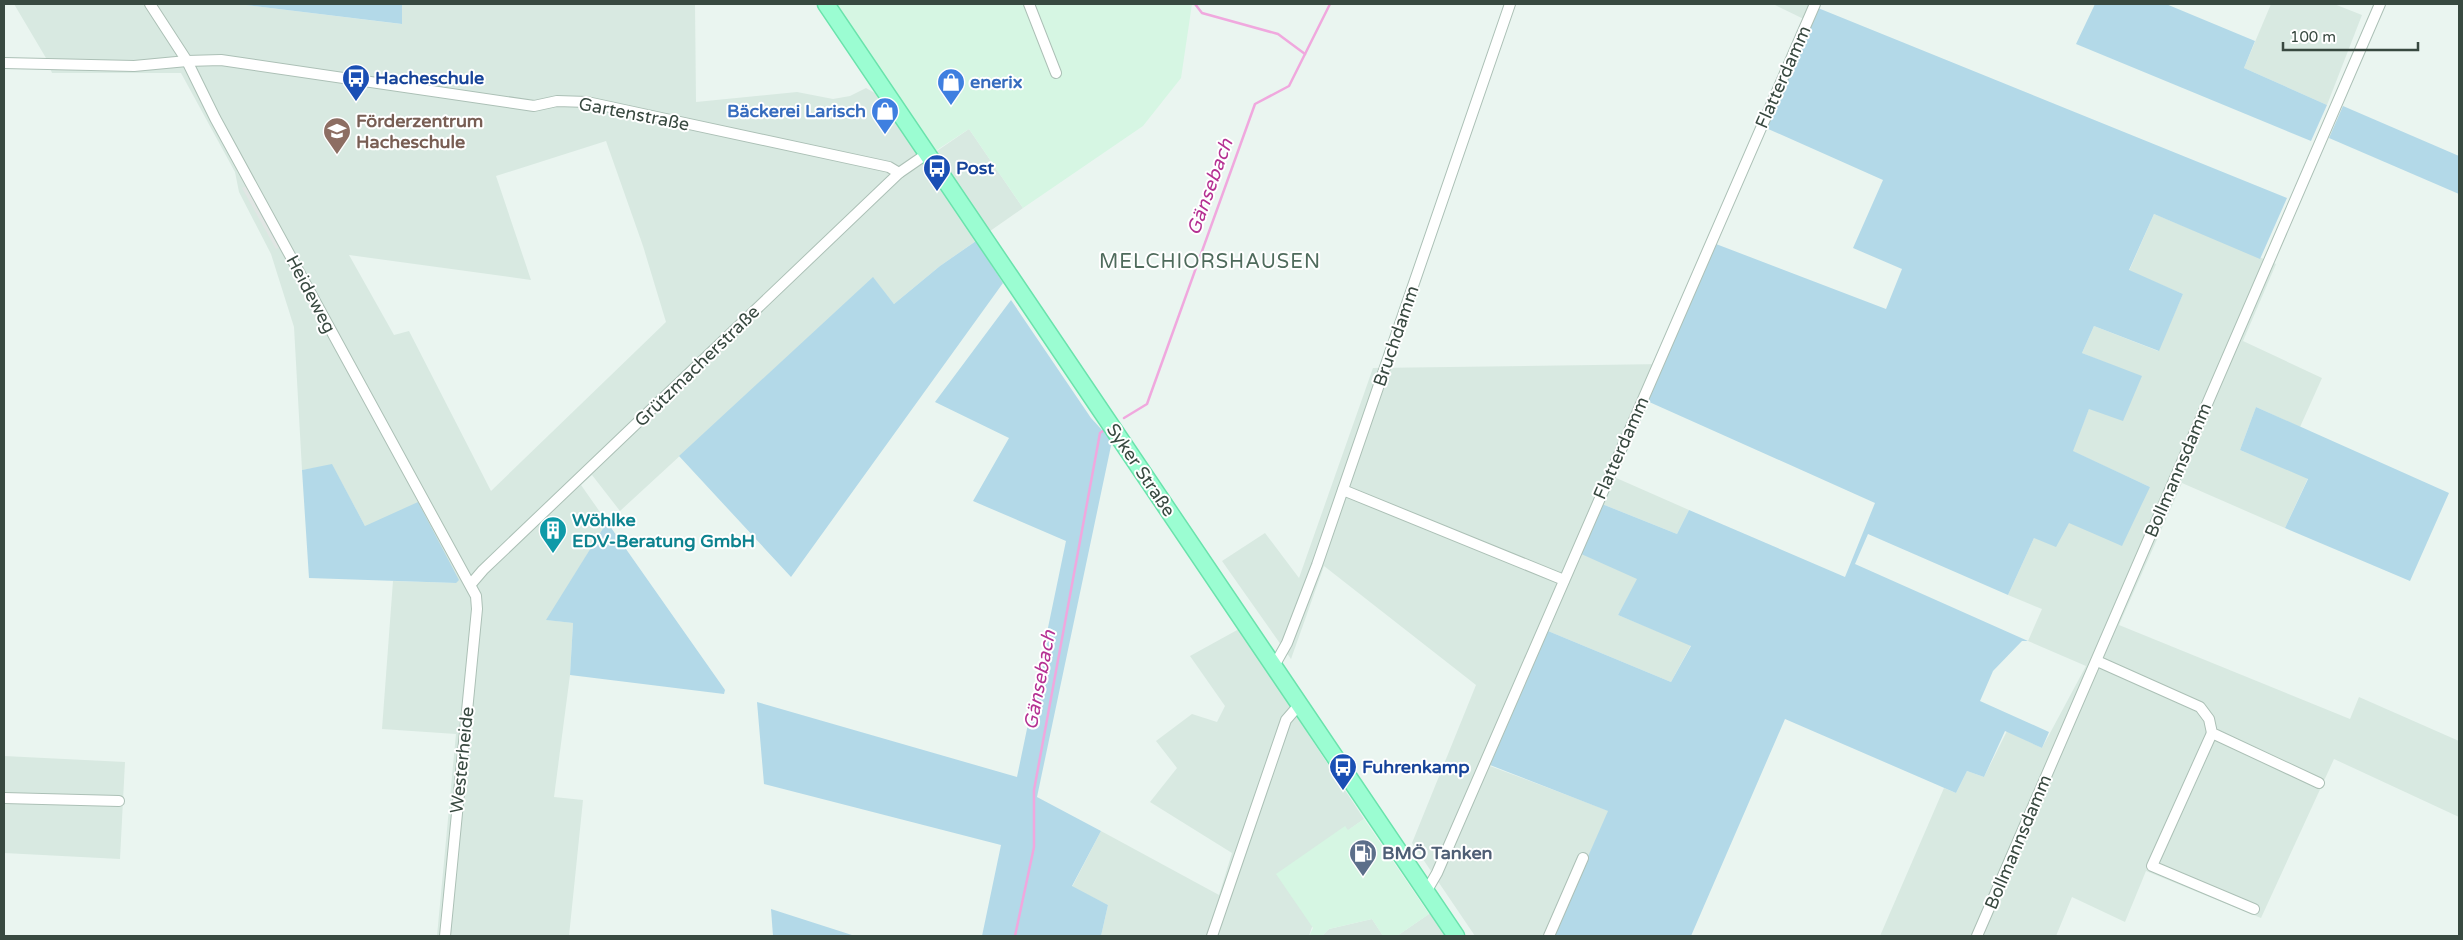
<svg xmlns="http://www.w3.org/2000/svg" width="2463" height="940" font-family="'Varela Round',sans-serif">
  <rect width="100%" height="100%" fill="#eaf5f0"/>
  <!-- residential -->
  <g fill="#d8e9e1" fill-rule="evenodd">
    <path d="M14 4H238L401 24 402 4H695L696 102 797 92 833 99 850 96 866 88 880 96 934 153 969 129 1023 208 940 266 894 304 873 278 620 511 592 475 581 485 607 522 547 620 573 623 570 675 554 797 583 800 569 936H437L456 734 382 729 393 581 456 583 365 526 332 465 302 470 294 327 271 254 239 192 235 172 181 73H52L46 58ZM606 141 643 246 666 322 491 491 409 331 394 335 349 255 531 280 496 176Z"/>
    <path d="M1773 4H1820L1812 23Z"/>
    <path d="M2271 4H2334L2362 15 2327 105 2244 68Z"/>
    <path d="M2154 214 2276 264 2243 341 2322 378 2300 427 2256 407 2240 450 2308 478 2285 528 2182 483 2119 625 2350 719 2359 697 2459 741V817L2334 759 2261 918 2146 871 2125 922 2072 897 2056 936H1880L1944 788 1956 793 1967 771 1984 777 2007 731 2042 748 2086 666 2028 641 2042 609 2008 595 2034 538 2150 487 2072 451 2089 409 2141 377 2082 353 2094 326 2158 351 2183 294 2129 271Z"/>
    <path d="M1664 364 1614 477 1689 510 1677 534 1602 504 1638 579 1618 615 1691 645 1671 682 1548 631 1490 766 1609 811 1553 936H1475L1412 843 1476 685 1324 566 1291 659 1222 561 1265 533 1299 578 1373 368Z"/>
    <path d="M1239 629 1364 819 1347 831 1345 827 1309 936H1101L1108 905 1072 887 1101 831 1219 895 1232 853 1150 802 1177 768 1156 741 1192 714 1217 722 1225 706 1190 656Z"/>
    <path d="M4 756 125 762 120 859 4 853Z"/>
    <path d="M1429 914H1432L1446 936H1397Z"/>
    <path d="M1372 919 1383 936H1322L1329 929Z"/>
  </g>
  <!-- commercial -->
  <g fill="#d6f6e3">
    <path d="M816 4H1192L1181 78 1143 126 1023 208 969 129 923 159Z"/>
    <path d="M1364 819 1429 914 1397 936H1383L1372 919 1329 929 1322 936H1309L1313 928 1276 874 1345 826 1348 830Z"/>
  </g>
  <!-- green -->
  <g fill="#b3d9e8">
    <path d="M238 4H402V24Z"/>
    <path d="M2095 4H2166L2255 41 2244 68 2327 105 2311 141 2076 44Z"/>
    <path d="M1818 8 2287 198 2260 259 2154 214 2129 270 2183 294 2159 351 2094 326 2082 353 2142 376 2123 421 2089 409 2073 451 2150 487 2122 546 2069 523 2056 547 2034 538 2008 595 1868 534 1855 564 2028 641H2022L1993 671 1980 701 2049 732 2042 748 2005 731 1984 777 1967 771 1956 793 1785 719 1691 936H1553L1608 811 1490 765 1548 631 1671 682 1691 646 1618 615 1637 579 1579 553 1602 504 1677 534 1689 510 1845 577 1875 503 1647 401 1716 244 1886 309 1902 269 1853 248 1883 180 1766 128Z"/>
    <path d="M2343 106 2459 156V194L2329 138Z"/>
    <path d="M976 241 1003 283 791 577 679 456 873 277 894 304 940 266Z"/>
    <path d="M1011 300 1091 418 1112 441 1037 797 1101 831 1072 886 1108 905 1101 936H982L1001 845 764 784 757 702 1017 777 1066 541 973 501 1009 438 935 402Z"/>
    <path d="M2256 407 2449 493 2410 581 2285 528 2308 479 2240 450Z"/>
    <path d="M332 464 365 526 418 502 459 580 456 583 309 578 302 470Z"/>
    <path d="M607 522 725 690 724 694 570 675 573 623 546 620Z"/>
    <path d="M771 909 855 936H773Z"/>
  </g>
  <!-- parking -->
  <path fill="#e1e6e4" d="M247 186 280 247 276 249 242 188Z"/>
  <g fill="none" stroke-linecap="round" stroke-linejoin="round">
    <!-- stream -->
    <g stroke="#f0a8de" stroke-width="2.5">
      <path d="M1195 4 1202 13 1278 34 1305 54"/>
      <path d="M1124 418 1147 404 1255 104 1289 86 1330 4"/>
      <path d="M1015 936 1034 847V790L1100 433 1103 431"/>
    </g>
    <!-- minor casing -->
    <g stroke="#acc0b6" stroke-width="12">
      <g id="minor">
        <path d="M150 4 187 61 215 118 476 596 477 609 445 936"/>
        <path d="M1029 4 1056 73"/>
        <path d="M4 63 134 66 187 61 221 60 534 106 557 101 587 102 889 167 899 173"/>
        <path d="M1343 490 1564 580"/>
        <path d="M471 584 483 570 899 173 928 153"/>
        <path d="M2097 661 2200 707 2209 719 2212 733 2319 783"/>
        <path d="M1274 666 1287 643 1317 565 1510 4"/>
        <path d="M2212 733 2152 866 2254 909"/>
        <path d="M4 798 119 801"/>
        <path d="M1426 892 1437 873 1815 4"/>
        <path d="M1212 936 1286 720 1299 705"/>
        <path d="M1549 936 1583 858"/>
        <path d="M1977 936 2380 4"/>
      </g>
    </g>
    <!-- primary casing -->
    <g stroke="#6ae3ac" stroke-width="19">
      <path id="primary" d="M826 4 1456 936"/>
    </g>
    <!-- minor -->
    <use href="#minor" stroke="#fff" stroke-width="10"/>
    <!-- primary -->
    <use href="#primary" stroke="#9bfdd2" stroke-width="16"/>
  </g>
  <!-- icons -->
  <defs>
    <g id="bus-pin" transform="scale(1.4375)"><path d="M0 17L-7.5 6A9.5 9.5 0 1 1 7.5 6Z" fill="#1a4fb4" stroke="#fff"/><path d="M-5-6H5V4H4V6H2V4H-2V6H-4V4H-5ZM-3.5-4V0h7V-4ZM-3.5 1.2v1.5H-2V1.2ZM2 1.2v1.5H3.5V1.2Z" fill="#fff"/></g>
    <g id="shop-pin" transform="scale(1.4375)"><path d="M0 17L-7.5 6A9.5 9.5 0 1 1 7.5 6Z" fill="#3f7fe0" stroke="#fff"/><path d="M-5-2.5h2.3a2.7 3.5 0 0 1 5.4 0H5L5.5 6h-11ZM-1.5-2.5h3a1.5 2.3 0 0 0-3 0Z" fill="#fff"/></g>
    <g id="school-pin" transform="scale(1.4375)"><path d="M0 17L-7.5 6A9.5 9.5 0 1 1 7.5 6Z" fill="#8d6e63" stroke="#fff"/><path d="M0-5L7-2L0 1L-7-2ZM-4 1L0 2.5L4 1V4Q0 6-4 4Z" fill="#fff"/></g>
    <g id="building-pin" transform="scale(1.4375)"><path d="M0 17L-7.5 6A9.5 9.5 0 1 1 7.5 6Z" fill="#0f9aa8" stroke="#fff"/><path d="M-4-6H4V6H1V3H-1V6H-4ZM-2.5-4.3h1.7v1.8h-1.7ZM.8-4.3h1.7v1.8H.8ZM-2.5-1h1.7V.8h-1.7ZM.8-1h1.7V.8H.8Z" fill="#fff"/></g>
    <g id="fuel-pin" transform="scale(1.4375)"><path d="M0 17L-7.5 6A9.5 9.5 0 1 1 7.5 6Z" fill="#5c6f8a" stroke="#fff"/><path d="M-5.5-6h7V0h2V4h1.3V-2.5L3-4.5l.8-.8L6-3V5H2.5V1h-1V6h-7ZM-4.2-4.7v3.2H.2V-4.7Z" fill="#fff"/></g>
  </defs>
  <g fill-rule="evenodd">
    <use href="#bus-pin" x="356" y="78"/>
    <use href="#shop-pin" x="951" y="82"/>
    <use href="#shop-pin" x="885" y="111"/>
    <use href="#school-pin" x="337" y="131"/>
    <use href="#bus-pin" x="937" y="168"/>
    <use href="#building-pin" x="553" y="530"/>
    <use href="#bus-pin" x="1343" y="767"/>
    <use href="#fuel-pin" x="1363" y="853"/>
  </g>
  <g text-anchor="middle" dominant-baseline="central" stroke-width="4" stroke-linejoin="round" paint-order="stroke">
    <!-- street labels -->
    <g font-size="18" fill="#384940" stroke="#fff">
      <text transform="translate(1783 77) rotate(-66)">Flatterdamm</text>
      <text transform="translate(634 114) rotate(11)">Gartenstraße</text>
      <text transform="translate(311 294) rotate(62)">Heideweg</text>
      <text transform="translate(1396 336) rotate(-71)">Bruchdamm</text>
      <text transform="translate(697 366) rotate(-44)">Grützmacherstraße</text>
      <text transform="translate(1621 448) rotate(-66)">Flatterdamm</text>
      <text transform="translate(1141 470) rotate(56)">Syker Straße</text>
      <text transform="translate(2178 470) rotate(-67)">Bollmannsdamm</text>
      <text transform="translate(462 760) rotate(-84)">Westerheide</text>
      <text transform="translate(2018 842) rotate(-67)">Bollmannsdamm</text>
    </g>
    <!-- transit labels -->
    <g font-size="18" font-weight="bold" fill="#164399" stroke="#fff" text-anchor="start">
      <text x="375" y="78">Hacheschule</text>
      <text x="956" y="168">Post</text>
      <text x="1362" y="767">Fuhrenkamp</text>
    </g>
    <!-- shop labels -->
    <g font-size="18" font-weight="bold" fill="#366cbe" stroke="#fff" text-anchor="start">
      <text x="970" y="82">enerix</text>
      <text x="866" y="111" text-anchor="end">Bäckerei Larisch</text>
    </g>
    <!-- education labels -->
    <g font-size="18" font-weight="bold" fill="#785e54" stroke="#fff" text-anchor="start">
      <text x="356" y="121">Förderzentrum<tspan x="356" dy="21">Hacheschule</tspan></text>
    </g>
    <!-- culture labels -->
    <g font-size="18" font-weight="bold" fill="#0d838f" stroke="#fff" text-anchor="start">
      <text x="572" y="520">Wöhlke<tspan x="572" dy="21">EDV-Beratung GmbH</tspan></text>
    </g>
    <!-- service labels -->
    <g font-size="18" font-weight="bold" fill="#4e5e75" stroke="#fff" text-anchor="start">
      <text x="1382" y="853">BMÖ Tanken</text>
    </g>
    <!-- water labels -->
    <g font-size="19" font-style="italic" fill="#b53192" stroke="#fff">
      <text transform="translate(1210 187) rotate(-70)">Gänsebach</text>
      <text transform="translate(1040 680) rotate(-79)">Gänsebach</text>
    </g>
    <!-- quarter labels -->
    <g font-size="20" letter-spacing="1" fill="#4f6b5c" stroke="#fff">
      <text x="1210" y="262">MELCHIORSHAUSEN</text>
    </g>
  </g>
  <!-- border -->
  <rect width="2463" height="940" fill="none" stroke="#384940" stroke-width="10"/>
  <!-- scale -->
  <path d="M2283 42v8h135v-8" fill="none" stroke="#384940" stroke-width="2.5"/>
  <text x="2290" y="42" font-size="15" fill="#384940" stroke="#ffffff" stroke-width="4" paint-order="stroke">100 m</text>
</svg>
